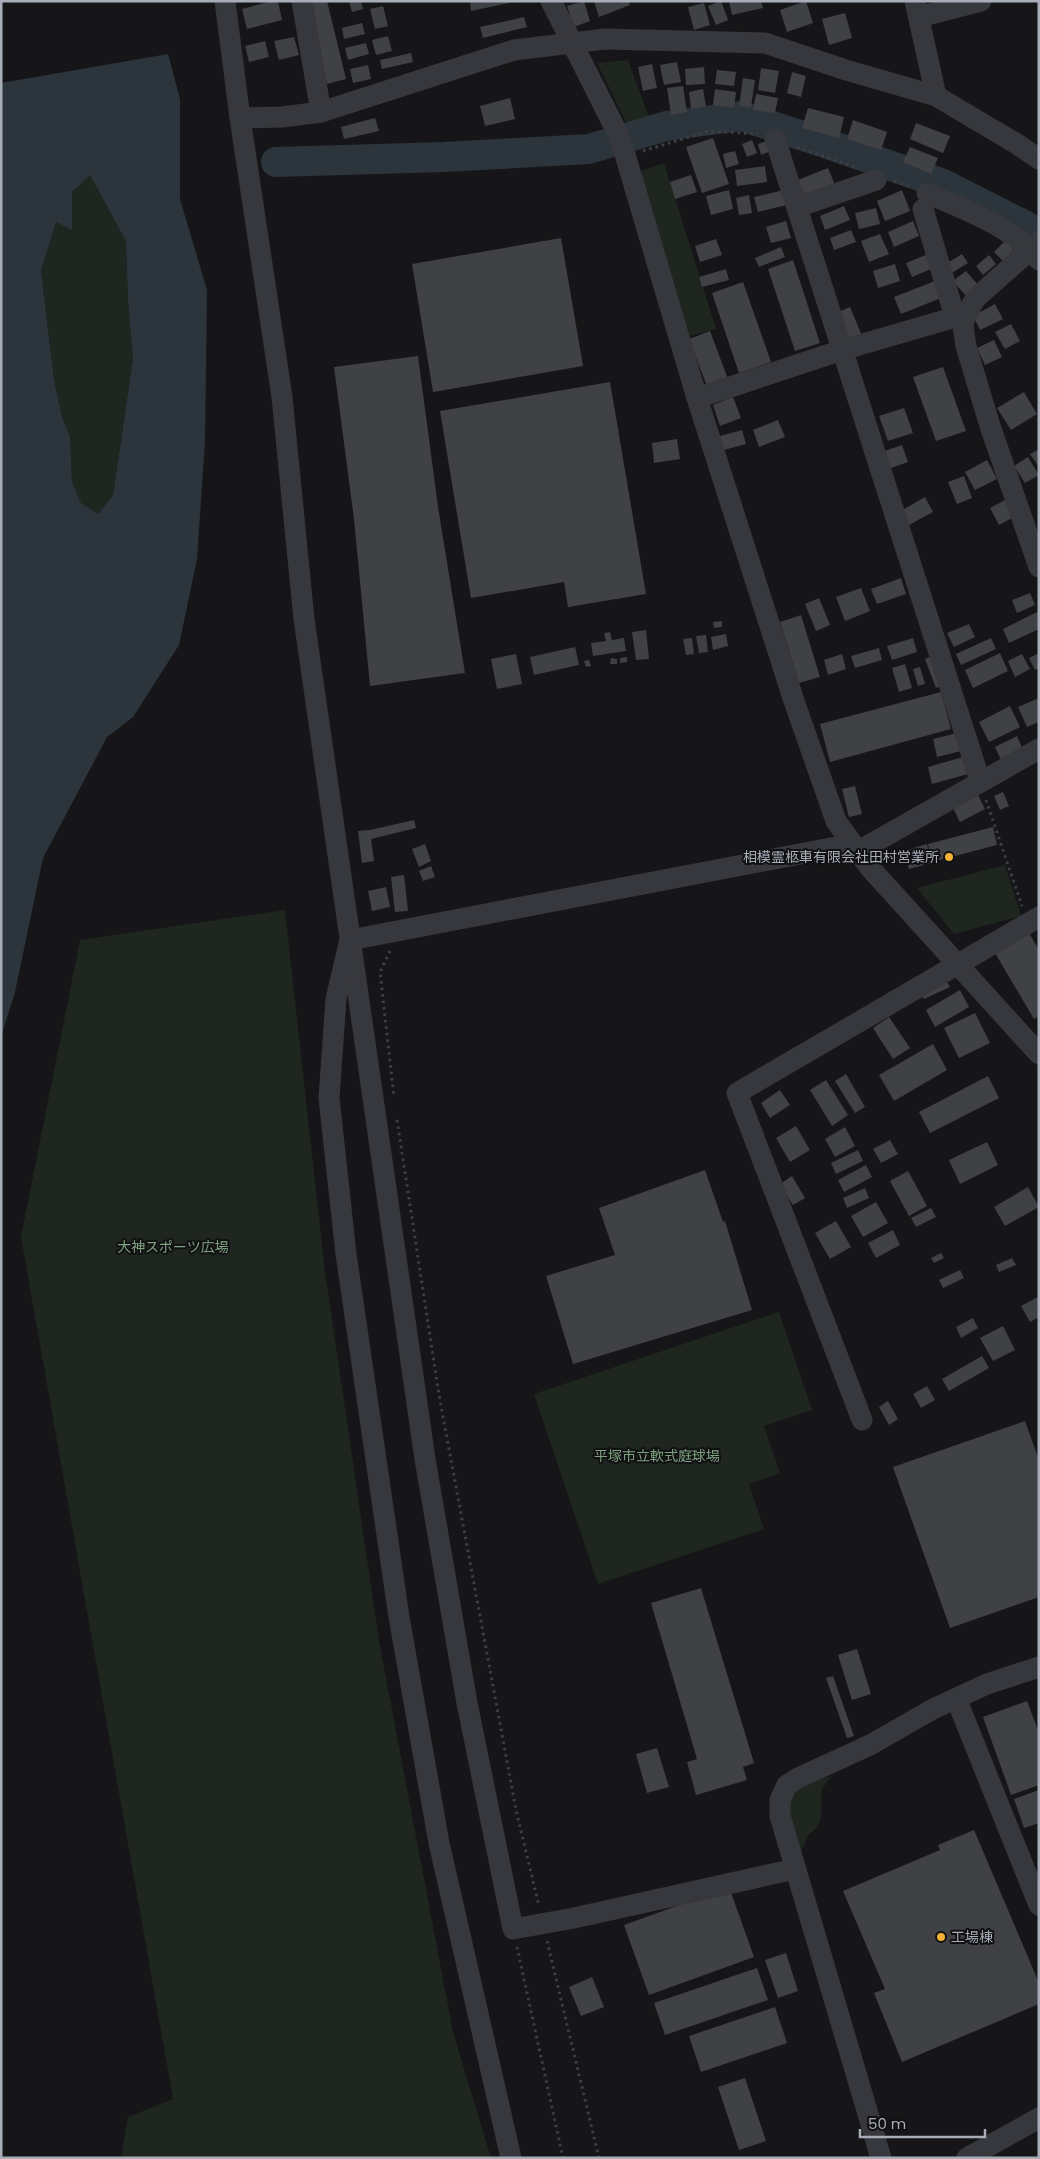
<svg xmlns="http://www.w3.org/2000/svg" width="1040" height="2159" viewBox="0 0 1040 2159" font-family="Poppins,'Noto Sans JP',sans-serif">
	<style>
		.green { fill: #1e261f }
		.water { fill: #2c353c; fill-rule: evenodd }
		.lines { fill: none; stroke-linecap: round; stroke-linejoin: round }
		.river { stroke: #2c353c; stroke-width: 30 }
		.building { fill: #404145 }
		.path { stroke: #3d3f44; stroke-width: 3; stroke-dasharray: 2.5 4; stroke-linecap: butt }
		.minor { stroke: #37383d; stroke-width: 21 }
		.poi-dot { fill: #f2b134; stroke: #111113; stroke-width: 2 }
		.labels { text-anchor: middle; stroke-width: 4; stroke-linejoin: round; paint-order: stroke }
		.poi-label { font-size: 14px; fill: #a8adb8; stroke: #111113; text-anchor: end }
		.park-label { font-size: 14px; fill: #7fa381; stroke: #111113 }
	</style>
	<rect width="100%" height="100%" fill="#161618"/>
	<!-- green -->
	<g class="green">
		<path d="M628,60L650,120L630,130L597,63Z"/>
		<path d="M664,163L716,329L690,336L639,172Z"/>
		<path d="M90,175L126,241L128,301L133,359L113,495L98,514L81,503L72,482L70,436L62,417L54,380L41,271L56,222L72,230V192Z"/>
		<path d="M1005,865L1021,916L954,934L917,888Z"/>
		<path d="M285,910L325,1271L379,1641L453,2032L491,2158H121L128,2117L173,2099L21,1237L80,940Z"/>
		<path d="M779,1312L812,1410L764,1426L780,1473L749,1484L764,1529L598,1584L534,1394Z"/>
		<path d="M832,1776L822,1789L821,1818L818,1826L808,1836L801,1852C796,1838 781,1805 793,1792C802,1782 819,1780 832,1776Z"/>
	</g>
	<!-- water -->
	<path class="water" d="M168,54L180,99V199L207,290L205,441L197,559L179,645L133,717L107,737L43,858L15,992L1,1037V83ZM90,175L126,241L128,301L133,359L113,495L98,514L81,503L72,482L70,436L62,417L54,380L41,271L56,222L72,230V192Z"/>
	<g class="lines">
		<!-- river -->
		<path class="river" d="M276,162L444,157L589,149L666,126L741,116L825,143L943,184L1026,226L1039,241"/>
	</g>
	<!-- building -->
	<g class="building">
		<path d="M272,1H278L282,20L247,29L242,9Z"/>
		<path d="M307,1H327L346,79L327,84Z"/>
		<path d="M349,1H361L363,9L352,12Z"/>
		<path d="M470,1H514V2L471,11Z"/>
		<path d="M584,1L590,21L574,27L567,6Z"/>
		<path d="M594,1H629L630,5L599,17Z"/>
		<path d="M721,1L728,20L716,25L708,6Z"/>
		<path d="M729,1H761L763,8L732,15Z"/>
		<path d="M806,1L813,23L787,32L780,10Z"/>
		<path d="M704,3L710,25L694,30L688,7Z"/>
		<path d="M383,6L388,26L375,29L370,9Z"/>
		<path d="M845,13L852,38L829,45L822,19Z"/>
		<path d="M524,17L527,27L483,38L480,27Z"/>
		<path d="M362,23L365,34L344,39L342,28Z"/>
		<path d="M388,36L392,51L376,55L372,40Z"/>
		<path d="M294,37L299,55L279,60L274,41Z"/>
		<path d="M265,41L269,57L249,62L245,46Z"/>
		<path d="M366,43L369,54L348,60L345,48Z"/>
		<path d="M411,53L413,62L382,69L380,60Z"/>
		<path d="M677,62L681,82L664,85L660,65Z"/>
		<path d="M652,64L657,88L643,91L638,67Z"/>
		<path d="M368,65L371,79L353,83L350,69Z"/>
		<path d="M704,67L705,84L686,85L685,69Z"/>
		<path d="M761,68L779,71L775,93L758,90Z"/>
		<path d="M717,70L736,72L734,86L715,84Z"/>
		<path d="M792,72L806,76L801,97L787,93Z"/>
		<path d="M743,78L755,80L751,107L739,106Z"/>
		<path d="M683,86L687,112L671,115L667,88Z"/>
		<path d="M703,89L706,106L691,109L689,92Z"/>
		<path d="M715,89L736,92L734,108L713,105Z"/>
		<path d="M756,94L778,98L775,113L753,110Z"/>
		<path d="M510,98L515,119L485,126L480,106Z"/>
		<path d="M808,108L844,117L839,138L802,128Z"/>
		<path d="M375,118L379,131L344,139L341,127Z"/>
		<path d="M853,120L887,132L881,150L847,139Z"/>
		<path d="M916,123L950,136L943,153L910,139Z"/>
		<path d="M713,138L729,184L702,193L686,147Z"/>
		<path d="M752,140L757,153L747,157L742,144Z"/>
		<path d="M767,141L771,151L761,155L758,144Z"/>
		<path d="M910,147L938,158L931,174L903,162Z"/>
		<path d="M735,151L739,164L726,168L723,154Z"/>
		<path d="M765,166L767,182L737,186L735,170Z"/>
		<path d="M828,168L835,185L805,197L798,180Z"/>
		<path d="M691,175L697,192L675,199L670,182Z"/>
		<path d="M729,190L733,209L711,215L706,196Z"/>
		<path d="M784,190L787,205L758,212L754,197Z"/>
		<path d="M902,190L910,211L885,221L877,201Z"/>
		<path d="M749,195L752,213L739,215L736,198Z"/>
		<path d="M844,206L850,220L825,230L820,216Z"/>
		<path d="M876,208L880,224L859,229L855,213Z"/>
		<path d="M786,221L791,238L771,243L766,227Z"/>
		<path d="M913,221L919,236L894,247L888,232Z"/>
		<path d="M851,230L856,242L834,250L830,238Z"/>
		<path d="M880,234L889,254L869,262L861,241Z"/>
		<path d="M561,238L583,366L433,392L412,264Z"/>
		<path d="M716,239L722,255L700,262L695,246Z"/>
		<path d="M1005,241L1014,250L1003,261L994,252Z"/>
		<path d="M781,247L785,257L759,267L755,258Z"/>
		<path d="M962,254L968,263L950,274L944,265Z"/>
		<path d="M926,255L931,269L912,277L906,263Z"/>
		<path d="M989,255L996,264L983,275L976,266Z"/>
		<path d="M793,260L820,343L795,351L768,269Z"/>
		<path d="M895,264L900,281L878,288L873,271Z"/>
		<path d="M726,269L729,280L702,287L699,277Z"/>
		<path d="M966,271L978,285L966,296L953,281Z"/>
		<path d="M935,281L941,298L901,314L894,297Z"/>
		<path d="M743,282L771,362L739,373L712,293Z"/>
		<path d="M995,304L1003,319L980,330L973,316Z"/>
		<path d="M850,307L862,336L847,342L836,313Z"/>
		<path d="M1011,324L1020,341L1005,349L995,332Z"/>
		<path d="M710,331L728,379L707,386L689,339Z"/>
		<path d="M994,340L1002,357L985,365L977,348Z"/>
		<path d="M418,356L438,507L465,673L370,686L354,519L334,367Z"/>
		<path d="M943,367L966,431L936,441L913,377Z"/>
		<path d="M610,382L646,594L568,607L564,582L471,598L440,411Z"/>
		<path d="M1024,392L1037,414L1011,430L997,408Z"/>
		<path d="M733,397L741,418L720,426L713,405Z"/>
		<path d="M904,408L913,433L888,441L879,416Z"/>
		<path d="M778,420L785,437L759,447L753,430Z"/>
		<path d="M742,430L746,444L724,450L720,436Z"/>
		<path d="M677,439L680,459L654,463L652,443Z"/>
		<path d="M902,445L908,462L888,469L882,452Z"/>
		<path d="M1039,449V467L1030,454Z"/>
		<path d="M1028,457L1039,475L1025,483L1014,466Z"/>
		<path d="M987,460L997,479L975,490L965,472Z"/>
		<path d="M964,476L972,498L957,504L948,482Z"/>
		<path d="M925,497L933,512L907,526L899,512Z"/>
		<path d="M1005,500L1014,517L999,525L990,508Z"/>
		<path d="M901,578L906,594L877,604L871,589Z"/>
		<path d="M861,588L870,611L845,621L836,597Z"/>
		<path d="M1030,593L1035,605L1017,613L1012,600Z"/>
		<path d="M819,598L830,625L816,631L805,604Z"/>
		<path d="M1039,611V629L1009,643L1003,629Z"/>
		<path d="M801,615L820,677L799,683L780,622Z"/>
		<path d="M722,621V627L714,628L713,622Z"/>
		<path d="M969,624L975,637L954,647L947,633Z"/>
		<path d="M646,630L649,659L636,660L632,632Z"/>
		<path d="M610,632L612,640L624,638L626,651L593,656L591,643L606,641L604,633Z"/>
		<path d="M726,634L728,646L713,650L711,637Z"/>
		<path d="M706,635L708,652L699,653L696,636Z"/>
		<path d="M692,638L694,654L686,655L683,639Z"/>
		<path d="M913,638L917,652L892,660L887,646Z"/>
		<path d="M991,638L996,649L961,665L956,654Z"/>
		<path d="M575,647L579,665L534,675L530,657Z"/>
		<path d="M879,648L882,660L855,668L851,656Z"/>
		<path d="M1000,653L1008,671L973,688L965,670Z"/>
		<path d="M1039,653V668L1035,670L1029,658Z"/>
		<path d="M516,654L522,684L497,689L491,659Z"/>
		<path d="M842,654L846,669L828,675L824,660Z"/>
		<path d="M1022,654L1030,669L1015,677L1008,661Z"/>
		<path d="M932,656L943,684L936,688L925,659Z"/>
		<path d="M627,657V662L620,663V658Z"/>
		<path d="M611,658L617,659V664H610Z"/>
		<path d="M589,660L591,666L586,667L584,661Z"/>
		<path d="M905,664L912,688L899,692L892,668Z"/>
		<path d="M920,667L925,684L918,686L913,669Z"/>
		<path d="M941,692L951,729L830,762L820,724Z"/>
		<path d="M1039,698V722L1027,727L1018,707Z"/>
		<path d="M1010,706L1020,727L989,742L979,722Z"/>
		<path d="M957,733L961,751L937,757L933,739Z"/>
		<path d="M1017,736L1024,752L1002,762L995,747Z"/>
		<path d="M963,757L968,774L932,784L928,767Z"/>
		<path d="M855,786L862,814L849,817L842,789Z"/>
		<path d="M1003,792L1009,806L1000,810L994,796Z"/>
		<path d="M977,793L985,809L960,822L952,806Z"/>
		<path d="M414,820L416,828L371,839L374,861L362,863L358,831L370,830Z"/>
		<path d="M993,827L997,845L932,862L928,844Z"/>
		<path d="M425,844L431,861L419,867L412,849Z"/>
		<path d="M927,844L932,863L909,869L904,851Z"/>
		<path d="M431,866L435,877L423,881L419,871Z"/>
		<path d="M404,875L408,911L395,912L391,877Z"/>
		<path d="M386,887L390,907L372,911L368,891Z"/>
		<path d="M1029,933L1039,950V1016L1034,1019L995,953Z"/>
		<path d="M947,982L950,987L924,999L921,994Z"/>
		<path d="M960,990L969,1007L935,1027L926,1010Z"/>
		<path d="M975,1013L990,1043L959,1058L944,1028Z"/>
		<path d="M889,1017L910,1048L893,1059L873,1028Z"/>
		<path d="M933,1044L947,1070L894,1101L879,1075Z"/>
		<path d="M846,1074L865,1107L855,1113L835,1081Z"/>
		<path d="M988,1076L999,1098L930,1133L919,1112Z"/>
		<path d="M826,1080L848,1115L832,1126L810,1090Z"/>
		<path d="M780,1090L790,1105L770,1118L761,1103Z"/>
		<path d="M796,1126L810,1150L790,1162L776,1138Z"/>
		<path d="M845,1127L855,1146L835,1157L825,1139Z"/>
		<path d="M890,1140L898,1154L881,1163L873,1149Z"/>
		<path d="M987,1142L998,1165L960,1184L949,1160Z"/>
		<path d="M858,1150L863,1161L836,1174L831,1163Z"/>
		<path d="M866,1165L872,1177L844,1192L838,1180Z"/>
		<path d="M705,1170L723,1222L725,1221L752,1310L573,1364L546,1276L615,1255L599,1208Z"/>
		<path d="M908,1171L927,1206L909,1216L890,1181Z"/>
		<path d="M792,1176L805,1198L793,1205L780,1184Z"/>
		<path d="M1028,1187L1039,1207L1005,1226L994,1207Z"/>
		<path d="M865,1188L869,1198L847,1208L843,1198Z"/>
		<path d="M876,1202L888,1223L863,1237L851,1216Z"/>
		<path d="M931,1208L936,1217L916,1227L911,1218Z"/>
		<path d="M836,1221L851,1247L830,1259L815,1233Z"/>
		<path d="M893,1230L900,1245L876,1258L868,1243Z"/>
		<path d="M941,1253L944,1258L934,1263L931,1258Z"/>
		<path d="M1012,1258L1016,1265L999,1272L996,1265Z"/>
		<path d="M960,1270L964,1278L943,1288L939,1280Z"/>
		<path d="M1038,1297L1039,1317L1030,1322L1021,1306Z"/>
		<path d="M973,1318L978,1328L961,1338L956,1327Z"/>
		<path d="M1003,1326L1015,1350L993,1361L980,1338Z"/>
		<path d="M982,1356L989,1368L949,1391L942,1379Z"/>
		<path d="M927,1386L935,1400L921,1408L913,1394Z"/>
		<path d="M888,1401L898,1419L889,1425L879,1407Z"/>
		<path d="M1025,1421L1039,1460V1597L950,1628L893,1467Z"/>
		<path d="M701,1588L754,1763L743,1767L747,1780L696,1795L687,1762L697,1759L651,1603Z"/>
		<path d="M857,1649L871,1694L852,1700L838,1655Z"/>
		<path d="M833,1676L854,1736L847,1738L826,1678Z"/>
		<path d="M1027,1701L1039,1733V1785L1011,1795L983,1717Z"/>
		<path d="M657,1748L669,1787L647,1793L636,1754Z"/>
		<path d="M1039,1790V1823L1024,1828L1014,1799Z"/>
		<path d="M974,1830L1039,1983V2004L902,2062L874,1993L885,1989L843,1891L940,1850L938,1845Z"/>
		<path d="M729,1887L754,1957L649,1995L624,1925Z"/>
		<path d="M786,1953L798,1991L778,1998L765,1960Z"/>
		<path d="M757,1968L768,2000L665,2035L654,2003Z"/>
		<path d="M592,1977L604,2007L581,2016L569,1987Z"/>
		<path d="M775,2007L787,2043L701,2072L689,2036Z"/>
		<path d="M745,2078L766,2141L739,2150L718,2087Z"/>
	</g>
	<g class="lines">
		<!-- path -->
		<g class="path">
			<path d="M797,147L855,167"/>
			<path d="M643,151L709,131L758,134"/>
			<path d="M894,181L912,187"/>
			<path d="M986,800L1022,906"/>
			<path d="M390,951L380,972L394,1097"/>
			<path d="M397,1120L439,1395L516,1810L539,1906"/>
			<path d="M547,1941L599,2158"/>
			<path d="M517,1947L563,2158"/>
		</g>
		<!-- minor -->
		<g class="minor">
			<path d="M225,1L240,118L282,397L304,619L425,1459L467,1703L513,1929L574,1918L795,1869"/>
			<path d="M302,1L321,112"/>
			<path d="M551,1L617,132L624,151L697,398L793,698L836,821L871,869L1039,1054"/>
			<path d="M915,1L936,96"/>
			<path d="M919,17L981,1"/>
			<path d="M240,118L282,117L321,112L514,50L605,39L765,43L846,70L936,96L1017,144L1039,159"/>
			<path d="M775,139L980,781"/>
			<path d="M927,193C966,211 1011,225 1039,260"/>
			<path d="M797,207L876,180"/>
			<path d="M923,209L955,317"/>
			<path d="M1039,242L976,298L966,314L963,326L966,346L990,426L1039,567"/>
			<path d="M697,398L842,350L966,314"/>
			<path d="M857,852L1039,749"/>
			<path d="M862,1420L737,1093L1039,917"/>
			<path d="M960,1708L1039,1905"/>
			<path d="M511,2158L439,1843L399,1617L346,1254L329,1098L336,999L350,940L852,844"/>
			<path d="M881,2158L780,1816V1800L787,1785L798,1778L870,1745L933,1709L987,1684L1039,1667"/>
			<path d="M967,2158L1039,2118"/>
		</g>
	</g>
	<!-- markers -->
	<g class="poi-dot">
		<circle cx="949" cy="857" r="5"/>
		<circle cx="941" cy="1937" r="5"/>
	</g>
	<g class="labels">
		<!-- poi labels -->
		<g class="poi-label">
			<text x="939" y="862">相模霊柩車有限会社田村営業所</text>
			<text x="951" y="1942" text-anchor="start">工場棟</text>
		</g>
		<!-- park labels -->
		<g class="park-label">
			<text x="173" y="1252">大神スポーツ広場</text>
			<text x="657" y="1461">平塚市立軟式庭球場</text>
		</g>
	</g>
	<!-- border -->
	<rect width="1040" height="2159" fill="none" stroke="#a8adb8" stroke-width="5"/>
	<!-- scale -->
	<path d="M860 2129v8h125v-8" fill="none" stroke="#a8adb8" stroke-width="2.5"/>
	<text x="868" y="2129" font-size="15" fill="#a8adb8" stroke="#111113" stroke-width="4" paint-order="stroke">50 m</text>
</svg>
